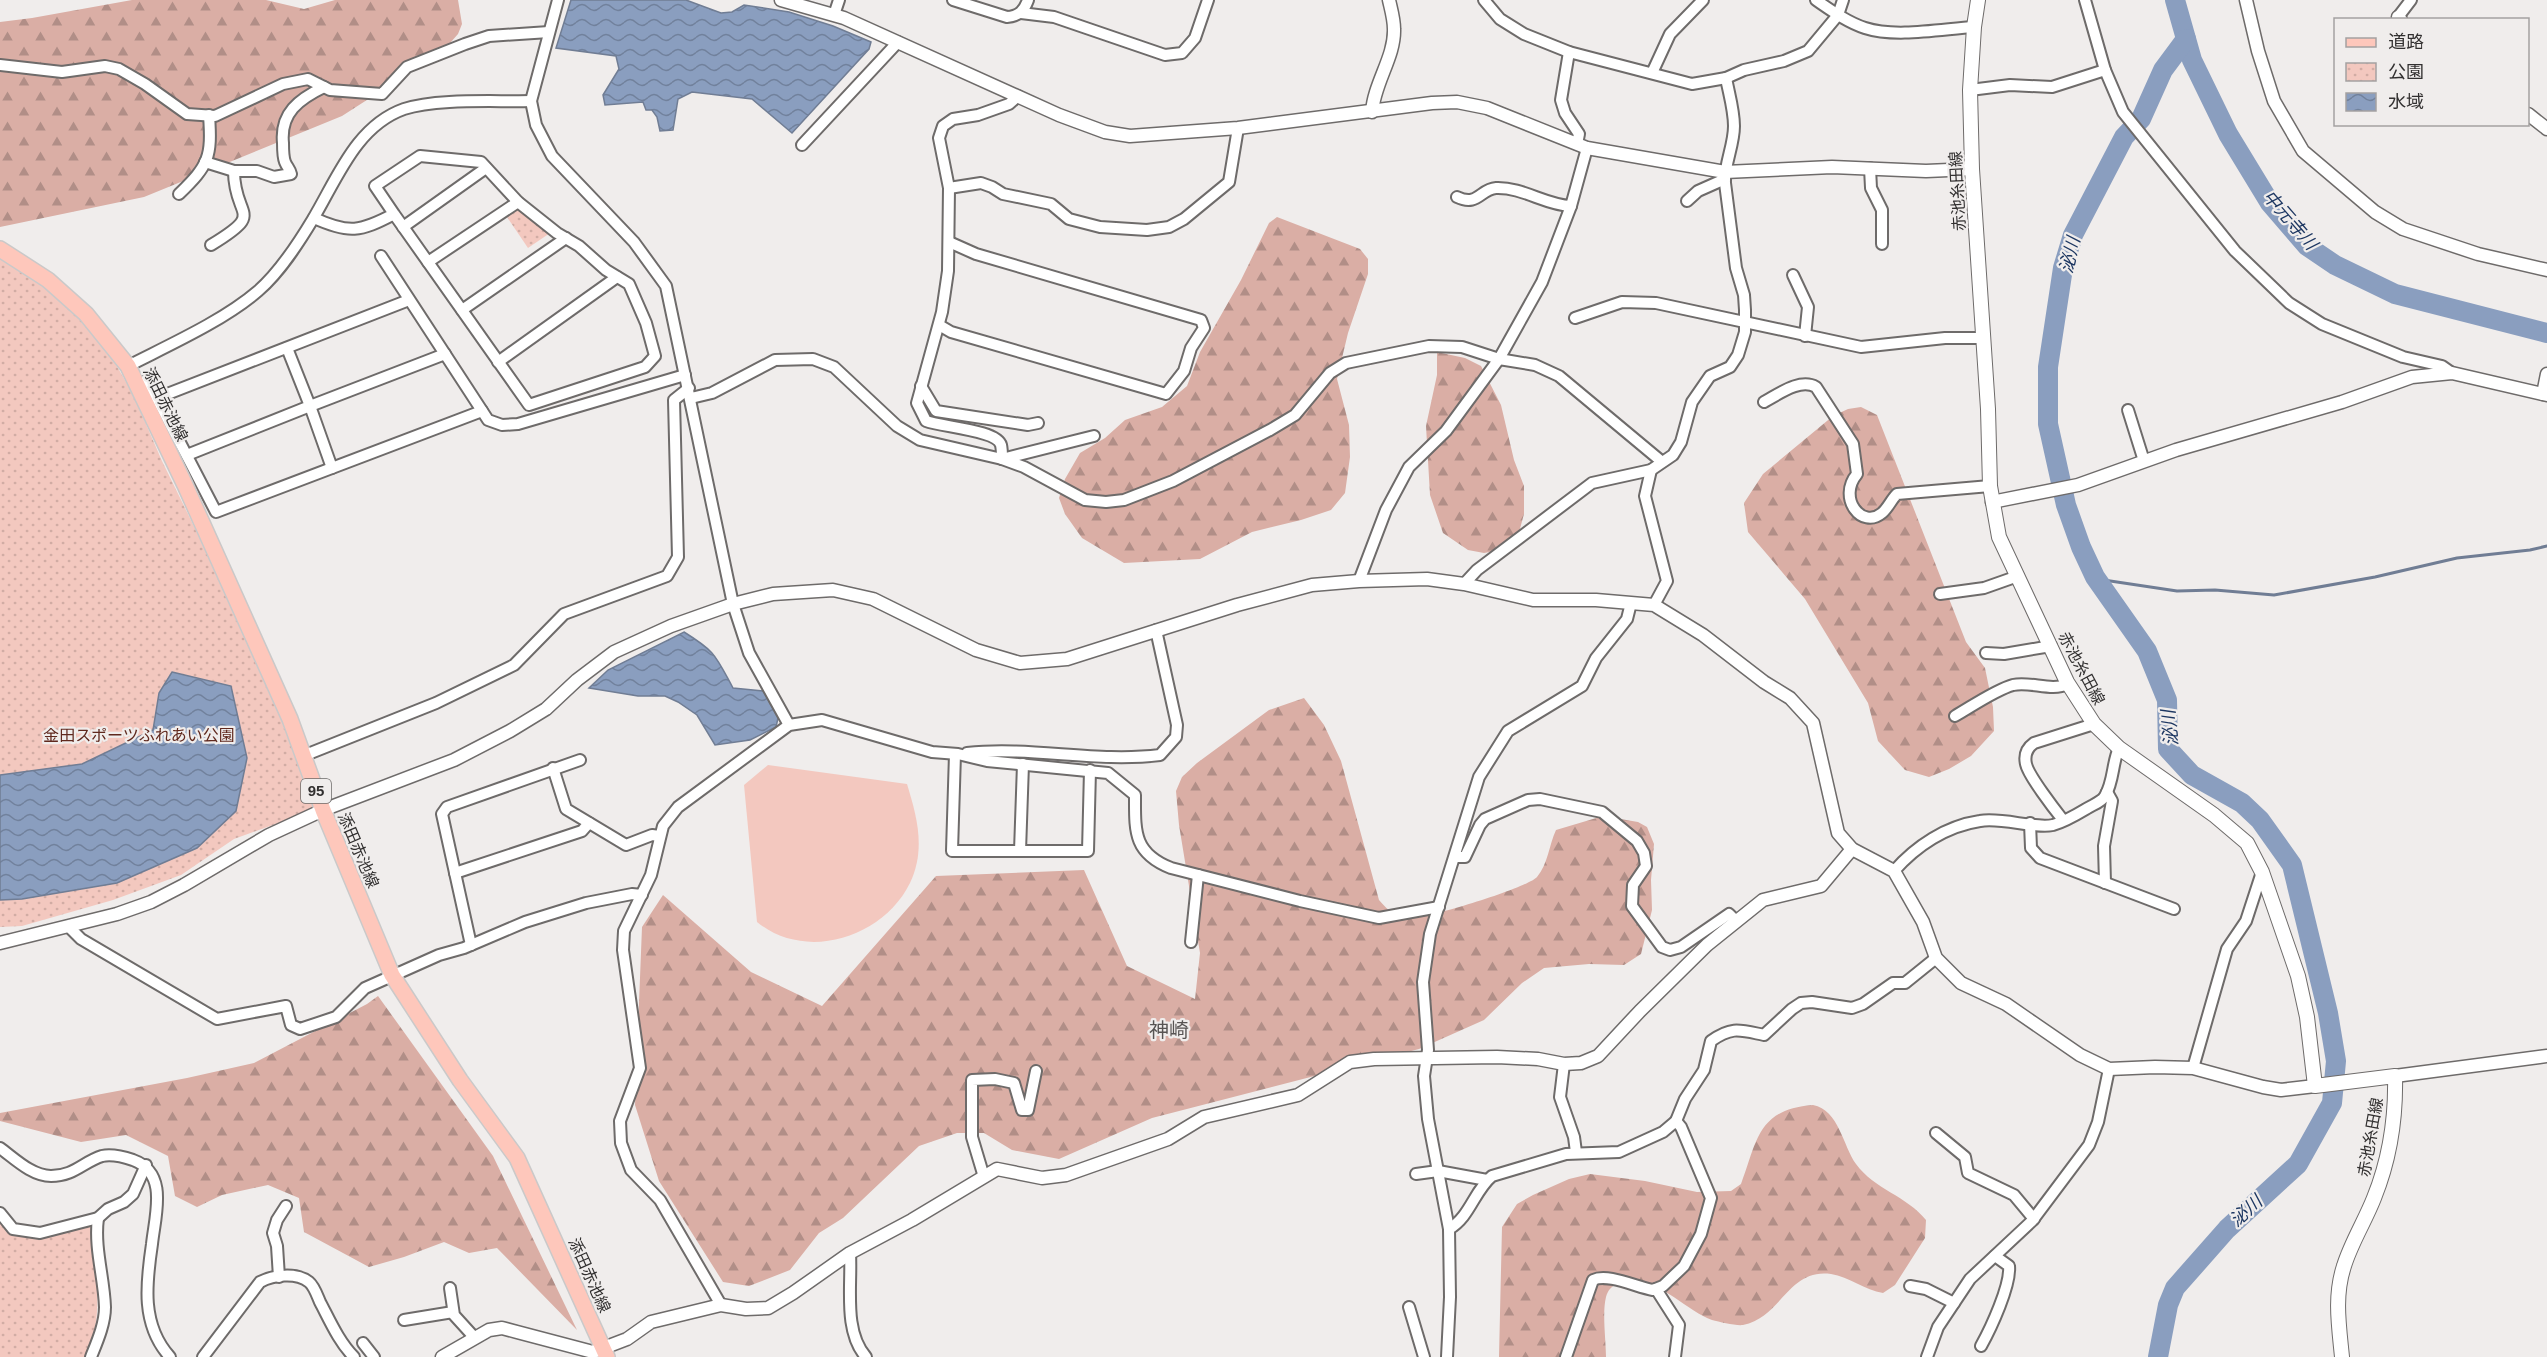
<svg xmlns="http://www.w3.org/2000/svg" width="2547" height="1357" viewBox="0 0 2547 1357" font-family="Arial,'Noto Sans JP',sans-serif">
	<style>
		.green { fill: #f3c8bf }
		.forest { fill: url(#forest-firs) }
		.park { fill: url(#park-dots) }
		.water { fill: url(#water-waves); stroke: #707d94; stroke-width: 1.5 }
		.lines { fill: none; stroke-linecap: round; stroke-linejoin: round }
		.stream { stroke: #707d94; stroke-width: 3 }
		.river { stroke: #8a9ebf; stroke-width: 20 }
		.minor-casing { stroke: #6e6b6a; stroke-width: 14 }
		.tertiary-casing { stroke: #6e6b6a; stroke-width: 15 }
		.secondary-casing { stroke: #6e6b6a; stroke-width: 16 }
		.primary-casing { stroke: #cac9c9; stroke-width: 18 }
		.minor { stroke: #fff; stroke-width: 10 }
		.tertiary { stroke: #fff; stroke-width: 12 }
		.secondary { stroke: #fff; stroke-width: 14 }
		.primary { stroke: #fec7bb; stroke-width: 15 }
		.labels { text-anchor: middle; stroke-width: 4.5; stroke-linejoin: round; paint-order: stroke }
		.shield { fill: #f0edec; stroke: #6b6968; stroke-width: 1.5 }
		.shield-label { font-size: 15px; font-weight: bold; fill: #323030 }
		.street-label { font-size: 16px; fill: #323030; stroke: #f0edec }
		.park-label { font-size: 16px; fill: #60291e; stroke: #f0edec }
		.water-label { font-size: 18px; font-style: italic; fill: #1d3762; stroke: #f0edec }
		.quarter-label { font-size: 20px; fill: #575453; stroke: #f0edec }
	</style>
	<defs>
		<pattern id="forest-firs" width="22" height="20" patternUnits="userSpaceOnUse" patternTransform="scale(1.5)"><rect width="22" height="20" fill="#daaea5"/><path d="M5 1l3.5 6h-7zM16 11l3.5 6h-7z" fill="#b18e87"/></pattern>
		<pattern id="park-dots" width="8" height="8" patternUnits="userSpaceOnUse" patternTransform="scale(1.5)"><rect width="8" height="8" fill="#f3c8bf"/><path d="M2 2h.1M6 6h.1" fill="none" stroke="#d1aca4" stroke-width="1.8" stroke-linecap="round"/></pattern>
		<pattern id="water-waves" width="16" height="10" patternUnits="userSpaceOnUse" patternTransform="scale(1.5)"><rect width="16" height="10" fill="#8a9ebf"/><path d="M0 5q4-4 8 0t8 0" fill="none" stroke="#71819c"/></pattern>
	</defs>
	<rect width="100%" height="100%" fill="#f0edec"/>
	<!-- green -->
	<path class="green" d="M768,765L907,784C917,817 926,849 910,883C883,938 805,962 757,922L744,785Z"/>
	<!-- forest -->
	<g class="forest">
		<path d="M132,0H266L304,9L335,0H458L462,24L458,34L443,51L342,116L144,197L0,227V22L32,18Z"/>
		<path d="M1277,217L1360,249L1368,259V274L1348,333L1337,379L1349,425L1350,457L1345,493L1331,510L1301,520L1252,532L1200,559L1124,563L1082,538L1065,514L1059,498L1065,479L1080,453L1105,438L1125,420L1162,407L1187,386L1200,352L1241,280L1269,223Z"/>
		<path d="M1437,352L1465,358L1481,366L1501,405L1514,460L1524,486V514L1518,536L1501,550L1484,553L1468,550L1443,533L1430,495L1426,426L1437,375Z"/>
		<path d="M1861,407L1877,415L1966,642L1985,668L1993,707L1994,731L1971,756L1949,769L1929,777L1905,770L1878,741L1868,703L1805,599L1748,532L1744,503L1763,474L1833,416L1848,409Z"/>
		<path d="M1304,698L1324,725L1341,761L1379,900C1389,911 1395,918 1409,918C1427,919 1527,888 1537,877C1548,864 1549,845 1556,830L1603,816L1638,822L1647,827L1654,844L1651,880L1652,910L1641,954L1624,965L1589,964L1544,968L1522,983L1484,1020L1419,1049L1152,1118L1059,1159L1012,1150L984,1133H957L919,1146L843,1218L819,1233L790,1270L749,1286L723,1282L659,1181L635,1105L642,927L663,895L751,972L822,1006L936,876L1084,870L1127,966L1195,999L1200,953L1179,825L1176,791L1182,777L1197,763L1269,710Z"/>
		<path d="M378,996L493,1156L577,1330L497,1248L469,1253L444,1242L404,1257L369,1267L304,1232L299,1198L268,1185L222,1195L197,1207L175,1196L168,1156L126,1135L81,1142L0,1121V1113L187,1078L254,1063L367,1004Z"/>
		<path d="M1813,1105C1839,1110 1843,1146 1856,1164C1874,1189 1907,1196 1926,1220L1925,1238L1895,1285L1883,1293C1865,1290 1849,1277 1831,1274C1788,1268 1782,1317 1743,1325C1736,1326 1720,1322 1712,1320C1685,1311 1647,1266 1617,1284C1611,1287 1608,1290 1606,1297C1602,1313 1606,1340 1606,1357H1499L1502,1227L1517,1204L1533,1195L1569,1179L1590,1174L1645,1181L1697,1192L1731,1191L1741,1184C1757,1142 1757,1109 1813,1105Z"/>
	</g>
	<!-- park -->
	<g class="park">
		<path d="M515,211H520L550,233L528,248L507,217Z"/>
		<path d="M0,255L48,287L65,303L111,356L133,394L162,461L260,661L315,800V810L234,839L181,875L113,900L22,926L0,927Z"/>
		<path d="M0,1213L13,1229L40,1233L91,1225C95,1274 105,1310 87,1357H0Z"/>
	</g>
	<!-- water -->
	<g class="water">
		<path d="M571,0H686L721,13L732,12L744,5L789,12L833,26L871,42L869,49L792,133L752,99L692,92L678,99L673,130L660,131L657,117L652,110H646L643,102L605,105L603,95L619,69L616,56L556,48Z"/>
		<path d="M684,632C716,652 715,655 733,688L763,691L778,718L776,727L750,740L715,745L697,715L678,702L665,696H638L589,688L608,670Z"/>
		<path d="M172,672L231,686L247,758L236,811L197,848L117,883L22,899L0,900V775L82,764L153,730L159,693Z"/>
	</g>
	<g class="lines">
		<!-- stream -->
		<path class="stream" d="M2097,579L2177,591L2215,590L2274,595L2375,577L2457,558L2530,550L2547,546"/>
		<!-- river -->
		<g class="river">
			<path d="M2175,0L2192,60L2228,134L2270,203L2307,246L2335,265L2395,294L2547,333"/>
			<path d="M2158,1357L2168,1305L2175,1288L2227,1229L2298,1164L2332,1103L2336,1061L2328,1013L2292,865L2260,820L2242,803L2192,775L2168,749L2167,700L2147,651L2095,577L2081,547L2066,505L2048,424V367L2063,268L2073,235L2124,137L2141,119L2163,70L2186,39"/>
		</g>
		<defs>
			<g id="minor">
				<path d="M558,0L531,101L536,125L552,156L634,242L666,286L733,604L749,653L789,725"/>
				<path d="M953,0L1007,17C1019,16 1024,11 1028,0"/>
				<path d="M1484,0L1500,19L1524,34L1569,52L1692,84L1726,78L1744,70L1784,61L1808,51L1838,15L1843,0"/>
				<path d="M1816,0C1832,11 1847,22 1865,28C1895,38 1942,29 1974,27"/>
				<path d="M2085,0L2105,70L2123,112L2235,251L2289,303L2322,324L2403,357L2442,366L2452,373"/>
				<path d="M1021,13L1054,17L1165,55L1182,53L1195,38L1208,0"/>
				<path d="M834,15L839,0"/>
				<path d="M2398,17L2411,0"/>
				<path d="M1569,52L1561,100L1565,113L1579,134L1577,144"/>
				<path d="M0,65L62,72L105,66L119,69L145,84L187,114L215,116L283,84L308,79L330,90L382,94L407,67L465,44L489,36L549,32"/>
				<path d="M1652,73L1670,34L1703,0"/>
				<path d="M1970,90L2010,85L2052,87L2105,70"/>
				<path d="M802,145L898,42"/>
				<path d="M205,162L234,171H257L274,177L291,174C290,169 287,167 285,162C283,157 283,149 283,143C280,113 299,99 324,87"/>
				<path d="M1870,168L1871,188L1882,210V244"/>
				<path d="M949,188L981,183L992,187L1003,194L1051,204L1069,219L1100,227L1147,230L1169,227L1184,219L1229,182L1238,128"/>
				<path d="M179,194C209,165 212,157 209,115"/>
				<path d="M1457,197C1478,207 1480,189 1496,188C1523,187 1545,205 1571,206"/>
				<path d="M1687,201L1698,191L1725,179"/>
				<path d="M314,218C349,234 360,232 394,214L375,186L420,156L481,162L518,202L557,233L579,246L606,270L629,284L646,323L655,356L645,367L529,405L394,214"/>
				<path d="M403,227L486,168"/>
				<path d="M211,245C267,211 234,219 234,171"/>
				<path d="M381,256L488,420L502,425L518,424L685,375"/>
				<path d="M428,262L518,202"/>
				<path d="M1793,275L1808,307L1805,336"/>
				<path d="M462,310L566,238"/>
				<path d="M1575,318L1622,302L1656,303L1861,347L1945,338H1982"/>
				<path d="M939,325L951,332L1166,394L1184,371L1191,348L1204,328L1201,320L976,254L949,242"/>
				<path d="M498,362L617,277"/>
				<path d="M128,366C169,345 223,321 258,291C280,272 298,244 313,219C337,179 356,126 404,109C437,98 495,102 531,101"/>
				<path d="M147,379L216,512L482,411"/>
				<path d="M921,386L936,411L1028,425L1038,423"/>
				<path d="M157,398L409,300"/>
				<path d="M691,398L712,393L775,360L813,359L834,367L897,426L920,440L1002,459L1024,467L1085,500L1106,502L1124,500L1173,481L1270,430L1295,415L1330,373L1346,363L1429,346L1462,347L1499,359L1535,365L1559,376L1661,461"/>
				<path d="M1764,402C1779,394 1800,378 1816,387L1853,444L1857,474C1837,498 1862,530 1882,513C1888,508 1891,500 1897,494L1990,486"/>
				<path d="M2128,410L2144,461"/>
				<path d="M187,455L310,406L287,348"/>
				<path d="M1002,459C1002,455 1002,449 1001,445C997,430 942,427 926,421L917,403L942,312L948,271L949,188L939,138L943,126L953,119L978,115L1009,104L1018,96"/>
				<path d="M1002,459L1094,436"/>
				<path d="M332,468L310,406L445,354"/>
				<path d="M1651,470L1645,496L1667,581L1654,605"/>
				<path d="M1359,581L1386,510L1409,467L1446,431L1499,359L1542,282L1571,206L1587,148"/>
				<path d="M1464,584L1477,570L1592,483L1651,470L1673,455L1681,442L1692,402L1710,376L1730,367L1738,355L1745,332V310L1744,295L1736,268L1725,183C1724,164 1734,146 1734,126C1734,110 1729,94 1726,78"/>
				<path d="M1940,594L1984,588L2018,576"/>
				<path d="M1986,653L2004,654L2051,646"/>
				<path d="M1955,716C1971,707 1995,690 2013,685C2031,681 2051,692 2068,684"/>
				<path d="M967,753C1031,746 1096,763 1160,755L1176,737L1177,725L1156,630"/>
				<path d="M955,754L952,851H1088L1090,770"/>
				<path d="M303,756L436,703L514,665L564,614L667,576L678,557L674,400L689,388"/>
				<path d="M553,768L566,809L626,845L652,835L659,836"/>
				<path d="M2063,820C2055,810 2028,775 2026,764C2024,755 2027,748 2034,743L2094,724"/>
				<path d="M2030,823L2031,848L2040,858L2174,909"/>
				<path d="M1020,851L1023,764"/>
				<path d="M1456,857H1465L1480,825L1485,819L1528,800L1540,799L1602,812L1637,841L1644,853L1646,866L1633,885L1632,906L1662,947L1670,950L1681,947L1729,914L1736,921"/>
				<path d="M1894,871C1916,846 1946,826 1980,821C2002,817 2034,829 2053,825C2064,822 2076,815 2086,809C2092,805 2102,802 2105,796C2114,781 2112,763 2119,748"/>
				<path d="M455,873L582,831L589,823"/>
				<path d="M2105,883L2104,846L2112,801L2107,792"/>
				<path d="M68,926L81,939L217,1019L286,1006L291,1025L300,1029L336,1017L365,988L439,955L464,948L525,922L586,903L632,894L642,895"/>
				<path d="M1191,942L1198,875"/>
				<path d="M471,945L442,814L447,807L580,760"/>
				<path d="M1564,1064L1560,1097L1574,1137L1576,1152"/>
				<path d="M2193,1068L2227,949L2246,921L2262,872"/>
				<path d="M1936,1133L1965,1157L1968,1173L2014,1195L2034,1219"/>
				<path d="M0,1148C15,1159 32,1176 51,1176C74,1176 83,1162 102,1156C111,1154 124,1157 133,1160C169,1173 155,1215 152,1244C146,1284 141,1325 170,1357"/>
				<path d="M1416,1174L1438,1171L1487,1180"/>
				<path d="M984,1177L972,1137V1080L995,1079L1014,1083L1022,1110H1028L1036,1071"/>
				<path d="M0,1213L13,1229L40,1233L98,1218L108,1209L124,1202L133,1194L146,1165"/>
				<path d="M1449,1229C1470,1217 1474,1191 1492,1176L1566,1154L1619,1152L1663,1132L1676,1121L1685,1099L1704,1070L1711,1041C1732,1026 1740,1030 1764,1035L1792,1009L1801,1003L1812,1002L1852,1008L1863,1004L1893,983H1905L1936,958"/>
				<path d="M850,1253C852,1286 843,1331 866,1357"/>
				<path d="M279,1277L277,1246L273,1233L277,1220L286,1206"/>
				<path d="M1910,1286L1926,1289L1954,1303"/>
				<path d="M450,1288L454,1315L474,1337"/>
				<path d="M1656,1289L1679,1325L1675,1357"/>
				<path d="M721,1305L660,1200L631,1170L621,1143L620,1121L640,1068L623,950L624,931L651,875L663,826L678,807L789,725L822,720L932,752L958,754L987,761L1108,773L1135,795C1135,831 1133,853 1171,868L1300,901L1379,918L1439,907"/>
				<path d="M1409,1307L1424,1357"/>
				<path d="M404,1320L453,1312"/>
				<path d="M363,1343L374,1357"/>
				<path d="M1981,1346C1991,1328 2011,1285 2009,1266L1995,1256"/>
				<path d="M91,1357C97,1342 105,1324 105,1307C104,1277 94,1248 98,1218"/>
				<path d="M203,1357L260,1282C273,1275 296,1272 309,1282C314,1286 317,1295 320,1302C330,1321 339,1342 354,1357"/>
				<path d="M1447,1357L1450,1297L1449,1229L1428,1119L1424,1076L1428,1050L1423,982L1430,934L1479,777L1508,731L1582,686L1596,658L1627,619L1631,603"/>
				<path d="M1566,1357L1593,1280C1608,1273 1636,1287 1653,1290L1663,1286L1684,1266L1701,1234L1711,1198L1681,1127L1676,1121"/>
				<path d="M1927,1357L1938,1327L1970,1279L2032,1221L2089,1145L2098,1122L2109,1069"/>
			</g>
			<g id="tertiary">
				<path d="M781,0L844,18L1059,115L1105,132L1130,136L1238,128L1432,103L1457,102L1487,108L1587,148L1725,172L1832,167L1926,171L1972,169"/>
				<path d="M2246,0L2258,51L2274,101L2303,151L2375,212L2403,229L2478,254L2547,270"/>
				<path d="M2398,17L2401,20"/>
				<path d="M1372,112C1374,83 1395,57 1394,29C1394,19 1391,9 1389,0"/>
				<path d="M2528,114L2547,129"/>
				<path d="M2543,394L2547,374"/>
				<path d="M1992,502L2078,485L2176,450L2342,402L2412,377L2452,373L2547,395"/>
				<path d="M0,943L117,914L151,902L184,885L269,835L323,810L454,760L510,731L546,709L577,680L614,652L671,626L733,604L773,594L833,590L873,599L976,650L1020,663L1067,659L1237,605L1312,585L1359,581L1427,579L1464,584L1533,600H1596L1654,605L1703,635L1764,682L1790,698L1813,723L1838,833L1852,849L1894,871L1923,922L1936,958L1961,983L2006,1004L2080,1055L2109,1069L2155,1067L2193,1068L2263,1087L2281,1090L2315,1086"/>
				<path d="M2395,1076L2547,1056"/>
				<path d="M442,1357L489,1330L502,1328L517,1332L593,1352L627,1339L651,1322L721,1305L746,1309L768,1308L793,1293L850,1253L912,1220L997,1169L1042,1178L1066,1175L1168,1139L1204,1117L1298,1095L1350,1062L1374,1059L1497,1057L1538,1059L1564,1064L1581,1063L1598,1056L1640,1011L1707,945L1763,900L1821,886L1852,849"/>
			</g>
			<path id="secondary" d="M1978,0L1974,27L1970,90L1972,169L1988,409L1990,486L1999,537L2067,682L2094,724L2119,748L2214,815L2247,843L2262,872L2298,976L2307,1017L2315,1086L2395,1076C2396,1117 2389,1161 2374,1198C2365,1221 2351,1243 2344,1266C2334,1296 2339,1326 2342,1357"/>
			<path id="primary" d="M0,249L48,280L86,314L128,366L185,485L290,719L323,810L392,975L460,1080L517,1158L607,1357"/>
		</defs>
		<!-- minor casing -->
		<use href="#minor" class="minor-casing"/>
		<!-- tertiary casing -->
		<use href="#tertiary" class="tertiary-casing"/>
		<!-- secondary casing -->
		<use href="#secondary" class="secondary-casing"/>
		<!-- primary casing -->
		<use href="#primary" class="primary-casing"/>
		<!-- minor -->
		<use href="#minor" class="minor"/>
		<!-- tertiary -->
		<use href="#tertiary" class="tertiary"/>
		<!-- secondary -->
		<use href="#secondary" class="secondary"/>
		<!-- primary -->
		<use href="#primary" class="primary"/>
	</g>
	<g class="labels">
		<!-- shield labels -->
		<rect class="shield" x="301" y="779" width="30" height="24" rx="4.5"/>
		<g class="shield-label">
			<text x="316" y="796">95</text>
		</g>
		<!-- street labels -->
		<g class="street-label">
			<text transform="translate(1957 191) rotate(-93)" y="6">赤池糸田線</text>
			<text transform="translate(166 404) rotate(64)" y="6">添田赤池線</text>
			<text transform="translate(2082 668) rotate(62)" y="6">赤池糸田線</text>
			<text transform="translate(359 850) rotate(67)" y="6">添田赤池線</text>
			<text transform="translate(2370 1137) rotate(-80)" y="6">赤池糸田線</text>
			<text transform="translate(590 1275) rotate(66)" y="6">添田赤池線</text>
		</g>
		<!-- park labels -->
		<g class="park-label">
			<text x="139" y="741">金田スポーツふれあい公園</text>
		</g>
		<!-- water labels -->
		<g class="water-label">
			<text transform="translate(2290 220) rotate(49)" y="6">中元寺川</text>
			<text transform="translate(2070 255) rotate(-77)" y="6">泌川</text>
			<text transform="translate(2170 728) rotate(-96)" y="6">泌川</text>
			<text transform="translate(2246 1211) rotate(-42)" y="6">泌川</text>
		</g>
		<!-- quarter labels -->
		<g class="quarter-label">
			<text x="1169" y="1037">神崎</text>
		</g>
	</g>
	<!-- legend -->
	<rect x="2334" y="18" width="195" height="108" fill="#f0edec" stroke="#a4a1a1" stroke-width="1.5"/>
	<rect x="2346" y="38" width="30" height="9" fill="#fec7bb" stroke="#a4a1a1" stroke-width="1.5"/>
	<text x="2388" y="48" font-size="18" fill="#323030">道路</text>
	<rect x="2346" y="63" width="30" height="18" fill="url(#park-dots)" stroke="#a4a1a1" stroke-width="1.5"/>
	<text x="2388" y="78" font-size="18" fill="#323030">公園</text>
	<rect x="2346" y="93" width="30" height="18" fill="url(#water-waves)" stroke="#a4a1a1" stroke-width="1.5"/>
	<text x="2388" y="108" font-size="18" fill="#323030">水域</text>
</svg>
